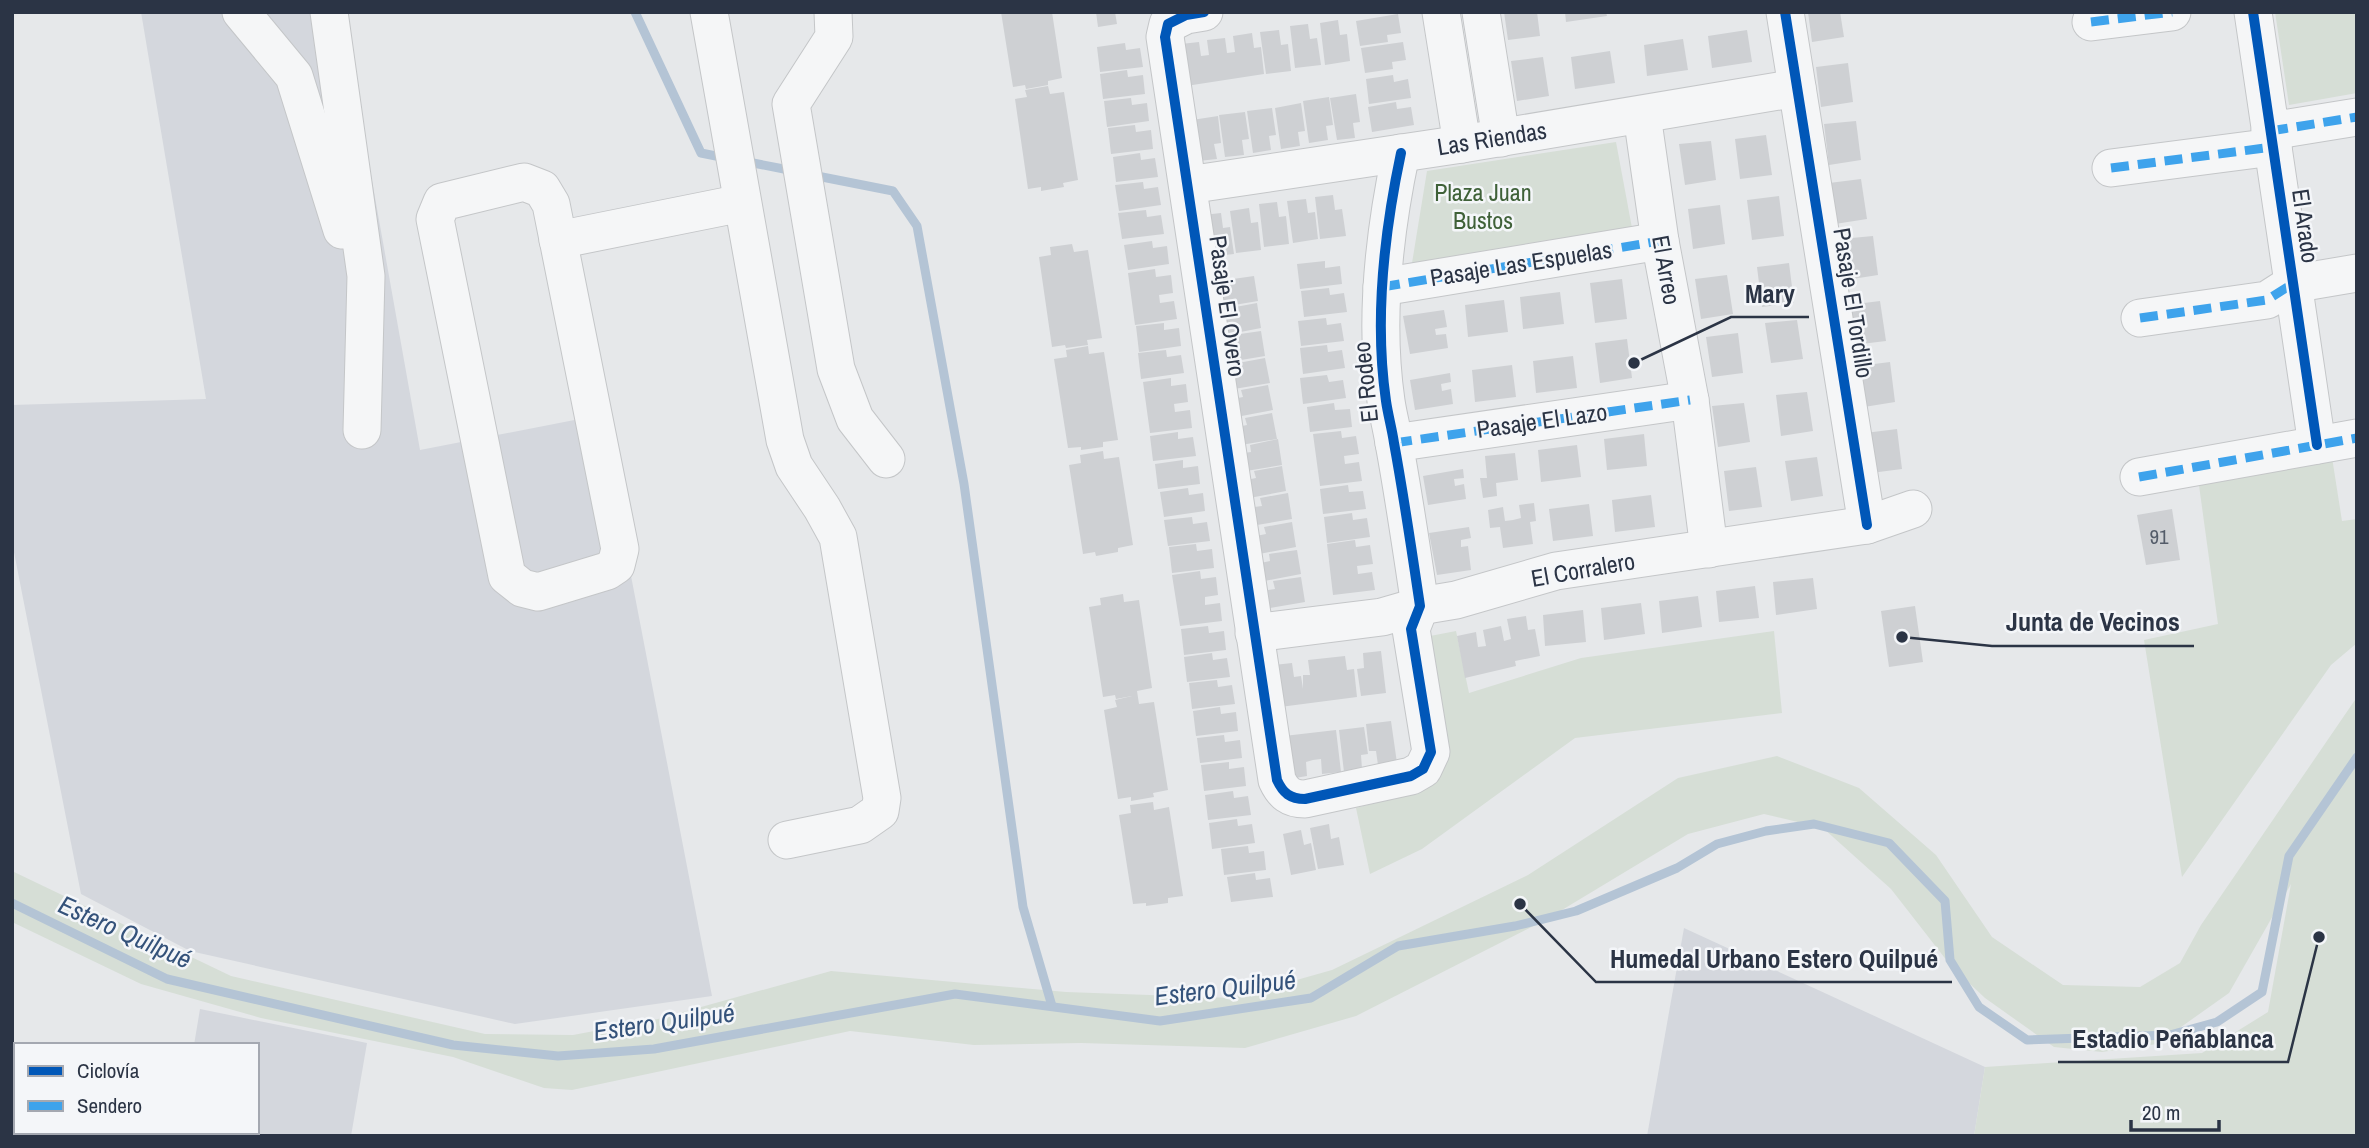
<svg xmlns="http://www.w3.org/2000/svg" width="2369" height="1148" viewBox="0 0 2369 1148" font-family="'Archivo Narrow',sans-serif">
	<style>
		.built { fill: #d4d7dd }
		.green { fill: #d6ded6 }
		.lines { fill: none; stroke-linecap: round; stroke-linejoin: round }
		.stream { stroke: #b4c4d5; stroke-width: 9 }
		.building { fill: #ced0d3 }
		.minor-casing { stroke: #c4c6c8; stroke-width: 39 }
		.minor { stroke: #f5f6f7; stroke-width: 37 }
		.quiet { stroke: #3ea3ec; stroke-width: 9; stroke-dasharray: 18 9; stroke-linecap: butt }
		.cycleway-casing { stroke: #f4f6f9; stroke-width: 15 }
		.cycleway { stroke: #0057b8; stroke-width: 10 }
		.labels { text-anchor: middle; stroke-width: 5; stroke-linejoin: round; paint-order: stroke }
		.number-label { font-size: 21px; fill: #545c69 }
		.street-label { font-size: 24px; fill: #2b3445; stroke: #f4f6f9 }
		.park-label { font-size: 24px; fill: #3f6138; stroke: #f4f6f9 }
		.water-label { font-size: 26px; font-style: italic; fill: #34527a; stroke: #f4f6f9 }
		.leader { fill: none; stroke: #2b3445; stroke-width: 2.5 }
		.callout-dot { fill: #2b3445; stroke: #f4f6f9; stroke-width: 2.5 }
		.callout-label { font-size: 26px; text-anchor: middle; font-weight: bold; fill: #2b3445; stroke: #f4f6f9; stroke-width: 5; stroke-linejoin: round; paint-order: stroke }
	</style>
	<rect width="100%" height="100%" fill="#e6e8ea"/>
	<!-- built -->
	<g class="built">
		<path d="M141,12H342L420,450L600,415L712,996L515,1024L190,951L81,894L12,542V405L206,399Z"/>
		<path d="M1684,928L1985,1067L1974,1136H1647Z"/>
		<path d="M200,1009L367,1043L351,1136H177L178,1132H257V1045H194Z"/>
	</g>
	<!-- green -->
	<g class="green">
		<path d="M2275,12H2357V93L2289,105Z"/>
		<path d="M1616,142L1632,228L1412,263L1427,171Z"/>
		<path d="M2331,451L2342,521L2357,519V643L2331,665L2182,877L2144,640L2218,624L2198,478Z"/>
		<path d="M1456,631L1469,693L1581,658L1774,631L1782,713L1575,738L1422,849L1370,874L1356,808L1419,791L1425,637Z"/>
		<path d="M2357,697V1136H1974L1985,1067L2202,1053L2268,1012L2291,884L2229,993L2157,1044L2102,1052L2054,1047L1985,998L1951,966L1891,889L1823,828L1764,814L1688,834L1547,919L1356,1016L1245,1048L1081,1043L974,1045L850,1031L572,1090L544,1088L453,1057L261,1018L141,984L12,922V871L231,976L485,1034L573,1035L658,1019L831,971L1066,992L1233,998L1332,970L1528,875L1678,778L1777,756L1859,788L1936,855L1992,937L2063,985L2140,987L2180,963L2201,925Z"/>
	</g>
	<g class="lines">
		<!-- stream -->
		<g class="stream">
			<path d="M635,12L701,153L726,158"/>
			<path d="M743,161L794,171"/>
			<path d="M812,175L893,191L917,226L964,484L1023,907L1052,1006"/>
			<path d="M12,903L167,979L453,1045L558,1056L654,1049L955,994L1160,1021L1311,998L1398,946L1515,926L1576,911L1677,868L1717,844L1766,831L1814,824L1889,843L1945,901L1950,960L1979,1007L2027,1040L2170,1035L2217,1022L2262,992L2289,856L2357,757"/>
		</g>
	</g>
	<!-- building -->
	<g class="building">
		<path d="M1001,12H1052L1062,78L1048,81V85L1026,89L1025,85L1013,87Z"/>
		<path d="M1096,12H1115L1117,24L1098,27Z"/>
		<path d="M1504,12H1537L1540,36L1508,40Z"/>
		<path d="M1565,12H1606L1607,16L1566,22Z"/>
		<path d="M1808,12H1840L1844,37L1812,42Z"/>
		<path d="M1398,14L1401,33L1387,35L1388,42L1360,46L1356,21Z"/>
		<path d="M1338,20L1340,35L1347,34L1350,61L1325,65L1320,23Z"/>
		<path d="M1308,24L1310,39L1317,38L1321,65L1295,68L1290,26Z"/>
		<path d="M1279,30L1281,45L1288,44L1291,71L1266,74L1260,32Z"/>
		<path d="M1747,30L1752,62L1712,68L1708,36Z"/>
		<path d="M1252,33L1254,48L1261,47L1264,74L1186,86L1181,44L1199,42L1201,56L1209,55L1207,40L1225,38L1227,53L1235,52L1233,36Z"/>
		<path d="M1683,39L1688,70L1647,76L1644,45Z"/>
		<path d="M1403,42L1406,60L1392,62L1393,69L1365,73L1361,48Z"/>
		<path d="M1125,43L1126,50L1140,48L1143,67L1100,72L1097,47Z"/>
		<path d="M1610,51L1615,83L1575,89L1571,57Z"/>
		<path d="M1543,57L1549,96L1517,101L1511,61Z"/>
		<path d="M1848,63L1853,102L1821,107L1816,67Z"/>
		<path d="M1127,70L1128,77L1143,75L1145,94L1103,99L1100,74Z"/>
		<path d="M1393,75L1394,82L1408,79L1411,98L1369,104L1366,79Z"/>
		<path d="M1048,86L1050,94L1064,92L1078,180L1063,183L1064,187L1041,191V187L1028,189L1015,99L1027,97L1025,90Z"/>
		<path d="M1356,94L1360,122L1353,123L1355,138L1337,140L1330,98Z"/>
		<path d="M1329,97L1333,125L1326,126L1328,140L1309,143L1303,101Z"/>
		<path d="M1131,98L1132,105L1147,103L1149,121L1107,127L1104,101Z"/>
		<path d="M1396,102L1397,109L1411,107L1414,125L1372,132L1368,107Z"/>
		<path d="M1301,103L1305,131L1298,132L1300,146L1281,149L1275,108Z"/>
		<path d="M1272,108L1276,135L1269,136L1271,150L1253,153L1247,111Z"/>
		<path d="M1245,112L1249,139L1242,140L1244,155L1225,157L1219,115Z"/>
		<path d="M1218,116L1221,143L1214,144L1217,159L1198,161L1192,120Z"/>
		<path d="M1856,121L1861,160L1829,165L1824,124Z"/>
		<path d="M1135,125L1136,132L1151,130L1153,149L1111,154L1108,128Z"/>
		<path d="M1766,135L1772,175L1740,179L1735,139Z"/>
		<path d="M1711,141L1716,180L1685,185L1679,144Z"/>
		<path d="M1140,153L1141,160L1155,158L1158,177L1116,182L1113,157Z"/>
		<path d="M1861,179L1867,219L1835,224L1829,183Z"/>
		<path d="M1143,182L1144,189L1158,187L1161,205L1119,211L1115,185Z"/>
		<path d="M1333,195L1335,210L1342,209L1346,236L1320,239L1315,197Z"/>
		<path d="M1779,196L1784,236L1752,240L1747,200Z"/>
		<path d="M1306,199L1308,213L1315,212L1318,239L1293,243L1287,201Z"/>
		<path d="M1277,202L1279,217L1286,216L1289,244L1264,247L1259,204Z"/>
		<path d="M1720,205L1725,244L1693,249L1688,209Z"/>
		<path d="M1249,208L1251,223L1258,222L1261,250L1236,253L1230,211Z"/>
		<path d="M1146,210L1147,217L1161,215L1164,234L1122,239L1118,213Z"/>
		<path d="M1221,213L1223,228L1230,227L1234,254L1208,257L1203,215Z"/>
		<path d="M1873,236L1878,275L1846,280L1841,239Z"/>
		<path d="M1152,241L1153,248L1167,246L1169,264L1128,270L1124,245Z"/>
		<path d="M1072,244L1074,252L1088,250L1102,338L1087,340L1088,345L1066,348L1065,345L1052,347L1039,257L1051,255L1050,247Z"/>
		<path d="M1325,261V268L1340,266L1342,284L1300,289L1297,264Z"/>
		<path d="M1789,263L1794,303L1762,307L1757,267Z"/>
		<path d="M1155,269L1156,277L1171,275L1173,293L1159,295L1160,303L1174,301L1177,319L1135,325L1128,273Z"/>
		<path d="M1727,275L1733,314L1701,319L1695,279Z"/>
		<path d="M1254,276L1258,301L1216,308L1213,290L1228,288L1226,280Z"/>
		<path d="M1622,279L1627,319L1595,323L1590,283Z"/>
		<path d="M1329,288L1330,295L1344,293L1347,312L1304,317L1301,291Z"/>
		<path d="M1560,292L1564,324L1523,329L1520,297Z"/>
		<path d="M1504,300L1508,332L1468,337L1465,305Z"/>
		<path d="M1880,301L1886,341L1853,345L1848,305Z"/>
		<path d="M1257,303L1261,328L1220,336L1216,318L1231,315L1230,308Z"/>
		<path d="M1444,310L1447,327L1435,329L1436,335L1446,334L1448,348L1410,354L1403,316Z"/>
		<path d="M1326,318L1327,325L1341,323L1344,341L1301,346L1298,321Z"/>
		<path d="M1797,320L1803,359L1771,363L1765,323Z"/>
		<path d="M1164,323V330L1179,328L1181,346L1139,352L1136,326Z"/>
		<path d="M1261,331L1265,356L1223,363L1220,345L1235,342L1233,335Z"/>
		<path d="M1738,333L1743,373L1712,377L1706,337Z"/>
		<path d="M1627,339L1632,378L1600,383L1595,343Z"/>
		<path d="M1327,345L1328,352L1342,350L1345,368L1303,374L1300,348Z"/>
		<path d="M1088,346L1089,354L1104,352L1118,440L1103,442V447L1081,450V447L1068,448L1054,359L1067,357L1066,350Z"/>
		<path d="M1166,350L1167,357L1181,355L1184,373L1141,379L1138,353Z"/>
		<path d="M1573,356L1577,388L1536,393L1533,361Z"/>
		<path d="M1265,358L1270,383L1228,390L1224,372L1239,370L1238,363Z"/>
		<path d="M1890,362L1895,402L1864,407L1858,366Z"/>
		<path d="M1512,365L1516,397L1475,402L1472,370Z"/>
		<path d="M1450,373L1451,382L1441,384L1442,391L1451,389L1453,404L1415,410L1410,380Z"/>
		<path d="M1327,375L1329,382L1343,380L1346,398L1303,404L1300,378Z"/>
		<path d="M1171,378V386L1186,384L1188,402L1174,404L1175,412L1190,410L1192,428L1150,433L1143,382Z"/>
		<path d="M1268,385L1273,410L1231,418L1228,400L1243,397L1241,390Z"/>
		<path d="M1807,392L1813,431L1781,436L1776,395Z"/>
		<path d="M1334,403L1335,410L1350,409L1352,427L1310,432L1307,407Z"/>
		<path d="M1744,403L1750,442L1718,447L1712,406Z"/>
		<path d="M1272,413L1277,439L1235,446L1232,428L1247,425L1245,418Z"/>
		<path d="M1897,429L1902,469L1871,473L1865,433Z"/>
		<path d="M1341,431L1342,438L1356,436L1359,454L1344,456L1345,464L1359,462L1362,481L1320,486L1313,434Z"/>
		<path d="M1178,432V439L1193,437L1196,456L1153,461L1150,436Z"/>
		<path d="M1644,434L1647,466L1607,470L1604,439Z"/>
		<path d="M1278,439L1282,465L1240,472L1237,454L1251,452L1250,445Z"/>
		<path d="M1577,445L1581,477L1541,482L1538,450Z"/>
		<path d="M1103,451L1104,459L1119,457L1133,545L1118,548V552L1096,556L1095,552L1083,554L1069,465L1081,463L1080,455Z"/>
		<path d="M1515,453L1518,480L1496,483L1497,496L1483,498L1480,478H1487L1485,456Z"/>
		<path d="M1817,457L1823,496L1791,501L1785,461Z"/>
		<path d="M1183,460V468L1198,466L1200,484L1158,489L1155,464Z"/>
		<path d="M1282,466L1286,491L1244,499L1241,481L1256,478L1254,471Z"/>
		<path d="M1756,467L1762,507L1729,511L1724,471Z"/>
		<path d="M1463,469L1464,478L1454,479L1455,486L1464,484L1466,499L1428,505L1423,476Z"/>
		<path d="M1348,485L1349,492L1363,491L1366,509L1323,514L1320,489Z"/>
		<path d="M1188,488L1189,495L1203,493L1205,511L1164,517L1160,492Z"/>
		<path d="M1288,493L1292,519L1251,526L1247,508L1262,506L1260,498Z"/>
		<path d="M1651,495L1655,527L1615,532L1612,500Z"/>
		<path d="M1534,503L1536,521L1530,522L1533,544L1503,548L1500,527L1490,528L1488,510L1503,507L1505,521L1513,520L1521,518L1519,505Z"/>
		<path d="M1589,504L1593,536L1553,541L1549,509Z"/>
		<path d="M2172,509L2180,560L2146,565L2137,515Z"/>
		<path d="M1352,513L1353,520L1367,518L1370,537L1327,543L1324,517Z"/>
		<path d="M1192,517L1193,524L1207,522L1210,541L1168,546L1164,520Z"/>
		<path d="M1292,522L1296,547L1254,555L1251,537L1266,534L1264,527Z"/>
		<path d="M1469,527L1471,538L1461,540V547L1468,546L1471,570L1437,575L1429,533Z"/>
		<path d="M1355,540L1356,547L1370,545L1373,564L1357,566L1358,574L1372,572L1375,590L1333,595L1327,544Z"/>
		<path d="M1196,544L1197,551L1212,549L1214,568L1172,573L1169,547Z"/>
		<path d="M1297,550L1301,574L1259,582L1256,564L1270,561L1269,554Z"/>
		<path d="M1200,571L1201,579L1216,577L1218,595L1205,597V605L1220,603L1222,621L1180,626L1172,575Z"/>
		<path d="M1301,577L1305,602L1264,609L1260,591L1275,589L1273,581Z"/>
		<path d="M1813,578L1817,609L1776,615L1773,582Z"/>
		<path d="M1755,586L1759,618L1719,622L1716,591Z"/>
		<path d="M1123,594L1124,602L1139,600L1152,688L1137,691L1139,704L1154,702L1168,790L1153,793L1154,797L1131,801V797L1118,799L1104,710L1117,707L1115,700L1132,696L1116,699L1115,695L1103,697L1089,607L1101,605L1100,598Z"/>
		<path d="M1698,596L1702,627L1662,633L1659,601Z"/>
		<path d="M1641,603L1645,634L1604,640L1601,608Z"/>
		<path d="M1915,606L1923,662L1889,667L1881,611Z"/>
		<path d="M1583,610L1586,642L1545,646L1543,615Z"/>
		<path d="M1526,616L1528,630L1535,629L1540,656L1515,661L1516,666L1465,678L1457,636L1476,632L1478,647L1486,646L1483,630L1501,626L1504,641L1511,639L1507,619Z"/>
		<path d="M1208,626L1209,633L1224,631L1226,650L1184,655L1181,629Z"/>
		<path d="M1381,651L1386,693L1361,696L1357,669L1364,668L1363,653Z"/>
		<path d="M1212,653L1213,660L1227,658L1230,677L1187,682L1184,657Z"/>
		<path d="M1345,656L1347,670L1354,669L1357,697L1280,707L1274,665L1292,663L1294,677L1301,676L1303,689V675H1310L1308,660Z"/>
		<path d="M1217,680L1218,687L1232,685L1235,704L1192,709L1189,683Z"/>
		<path d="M1220,707L1221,714L1236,712L1238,731L1196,736L1193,711Z"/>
		<path d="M1391,721L1397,763L1378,765L1376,751H1369L1366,724Z"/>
		<path d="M1364,727L1368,754L1361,755L1362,769L1344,772L1339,730Z"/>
		<path d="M1336,730L1341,772L1322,774L1321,759L1313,760L1306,762L1307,776L1289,779L1284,736Z"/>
		<path d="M1224,735L1225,742L1240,740L1242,758L1200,763L1197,738Z"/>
		<path d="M1229,762V769L1244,767L1246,786L1204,791L1201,765Z"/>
		<path d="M1233,791L1234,798L1248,796L1251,815L1208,820L1205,795Z"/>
		<path d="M1153,802L1154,810L1169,807L1183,896L1168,898V903L1146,906V903L1133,904L1119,815L1131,813L1130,805Z"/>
		<path d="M1237,819L1238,826L1252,824L1255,843L1212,849L1209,823Z"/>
		<path d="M1329,824L1331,839L1339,837L1344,865L1318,869L1310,828Z"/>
		<path d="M1301,830L1304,845L1311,843L1316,870L1291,875L1283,834Z"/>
		<path d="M1248,846L1249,853L1264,851L1266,870L1224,875L1221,849Z"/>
		<path d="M1255,873L1256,880L1270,878L1273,897L1231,902L1227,877Z"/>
	</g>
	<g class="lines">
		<defs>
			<g id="minor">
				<path d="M241,12L294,76L342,230"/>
				<path d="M329,12L366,276L362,430"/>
				<path d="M709,12L785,440L794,466L822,508L838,537L882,798L880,811L860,825L787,840"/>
				<path d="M833,12L834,37L791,104L836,369L855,419L886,459"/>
				<path d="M1204,12L1186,15L1168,24L1165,37L1277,780C1283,793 1290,799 1305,799L1411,776L1423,769L1431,752L1411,629L1420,606C1412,552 1404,497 1394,443C1392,429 1388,415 1386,401C1374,319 1384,233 1401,153"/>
				<path d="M1441,12L1462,144"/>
				<path d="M1481,12L1501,138"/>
				<path d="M1785,12L1867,525"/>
				<path d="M2253,12L2317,445"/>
				<path d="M2091,22L2172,12"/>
				<path d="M1642,115L1660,241L1690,400L1709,549"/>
				<path d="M2270,131L2357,117"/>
				<path d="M2111,168L2273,147"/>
				<path d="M524,182L542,189L551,204L620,549L616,565L607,571L538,592L522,588L507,576L435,219L442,202Z"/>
				<path d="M1188,185L1462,144L1797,88"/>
				<path d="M558,240L742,203"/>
				<path d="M1382,287L1660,241"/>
				<path d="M2140,318L2267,300L2292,284L2357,273"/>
				<path d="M1394,443L1690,400"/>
				<path d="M2139,477L2357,438"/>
				<path d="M1254,633L1382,617L1420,606L1456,600L1556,571L1867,525L1913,509"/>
				<path d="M12,1100L16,1095"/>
			</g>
		</defs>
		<!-- minor casing -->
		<use href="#minor" class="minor-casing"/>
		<!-- minor -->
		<use href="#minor" class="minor"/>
		<!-- quiet -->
		<g class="quiet">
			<path d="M2091,22L2172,12"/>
			<path d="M2270,131L2357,117"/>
			<path d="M2111,168L2273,147"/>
			<path d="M1382,287L1660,241"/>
			<path d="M2140,318L2267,300L2292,284"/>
			<path d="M1394,443L1690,400"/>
			<path d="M2139,477L2357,438"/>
		</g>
		<defs>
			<g id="cycleway">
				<path d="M1204,12L1186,15L1168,24L1165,37L1277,780C1283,793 1290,799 1305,799L1411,776L1423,769L1431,752L1411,629L1420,606C1412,552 1404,497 1394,443C1392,429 1388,415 1386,401C1374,319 1384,233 1401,153"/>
				<path d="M1785,12L1867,525"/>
				<path d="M2253,12L2317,445"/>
			</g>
		</defs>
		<!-- cycleway casing -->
		<use href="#cycleway" class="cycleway-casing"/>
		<!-- cycleway -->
		<use href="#cycleway" class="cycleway"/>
	</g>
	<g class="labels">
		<!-- number labels -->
		<g class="number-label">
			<text x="2159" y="544">91</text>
		</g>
		<!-- street labels -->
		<g class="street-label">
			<text transform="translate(1492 139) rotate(-9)" y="8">Las Riendas</text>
			<text transform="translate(2305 226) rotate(82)" y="8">El Arado</text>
			<text transform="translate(1521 264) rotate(-9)" y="8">Pasaje Las Espuelas</text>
			<text transform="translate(1666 270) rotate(80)" y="8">El Arreo</text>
			<text transform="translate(1853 303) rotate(81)" y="8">Pasaje El Tordillo</text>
			<text transform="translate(1227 306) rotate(82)" y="8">Pasaje El Overo</text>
			<text transform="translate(1366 382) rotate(-96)" y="8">El Rodeo</text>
			<text transform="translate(1542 421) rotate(-8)" y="8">Pasaje El Lazo</text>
			<text transform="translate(1583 570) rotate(-10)" y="8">El Corralero</text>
		</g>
		<!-- park labels -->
		<g class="park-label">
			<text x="1483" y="201">Plaza Juan<tspan x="1483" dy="28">Bustos</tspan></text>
		</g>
		<!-- water labels -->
		<g class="water-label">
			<text transform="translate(125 932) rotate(24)" y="9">Estero Quilpué</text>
			<text transform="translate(1225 988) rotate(-7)" y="9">Estero Quilpué</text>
			<text transform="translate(664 1022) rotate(-8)" y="9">Estero Quilpué</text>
		</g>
	</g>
	<!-- callouts -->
	<path class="leader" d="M1634 363L1731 317H1809M1902 637L1992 646H2194M1520 904L1596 982H1952M2319 937L2288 1062H2058"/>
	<g class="callout-dot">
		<circle cx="1634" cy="363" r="7"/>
		<circle cx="1902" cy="637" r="7"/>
		<circle cx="1520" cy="904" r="7"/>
		<circle cx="2319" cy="937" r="7"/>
	</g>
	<g class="callout-label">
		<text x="1770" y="303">Mary</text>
		<text x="2093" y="631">Junta de Vecinos</text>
		<text x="1774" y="968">Humedal Urbano Estero Quilpué</text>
		<text x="2173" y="1048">Estadio Peñablanca</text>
	</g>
	<!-- border -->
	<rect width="2369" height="1148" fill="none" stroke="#2b3445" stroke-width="28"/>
	<!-- legend -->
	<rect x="14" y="1043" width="245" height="91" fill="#f4f6f9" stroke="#a4a8b1" stroke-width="2"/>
	<rect x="28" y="1066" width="35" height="10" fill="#0057b8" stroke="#a4a8b1" stroke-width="2"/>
	<text x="77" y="1078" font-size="21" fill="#2b3445">Ciclovía</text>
	<rect x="28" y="1101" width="35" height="10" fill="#3ea3ec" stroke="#a4a8b1" stroke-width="2"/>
	<text x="77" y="1113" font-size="21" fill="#2b3445">Sendero</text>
	<!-- scale -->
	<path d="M2131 1120v10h88v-10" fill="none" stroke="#2b3445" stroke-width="3.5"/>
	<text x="2142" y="1120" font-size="21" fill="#2b3445" stroke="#f4f6f9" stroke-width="5" paint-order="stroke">20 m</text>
</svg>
